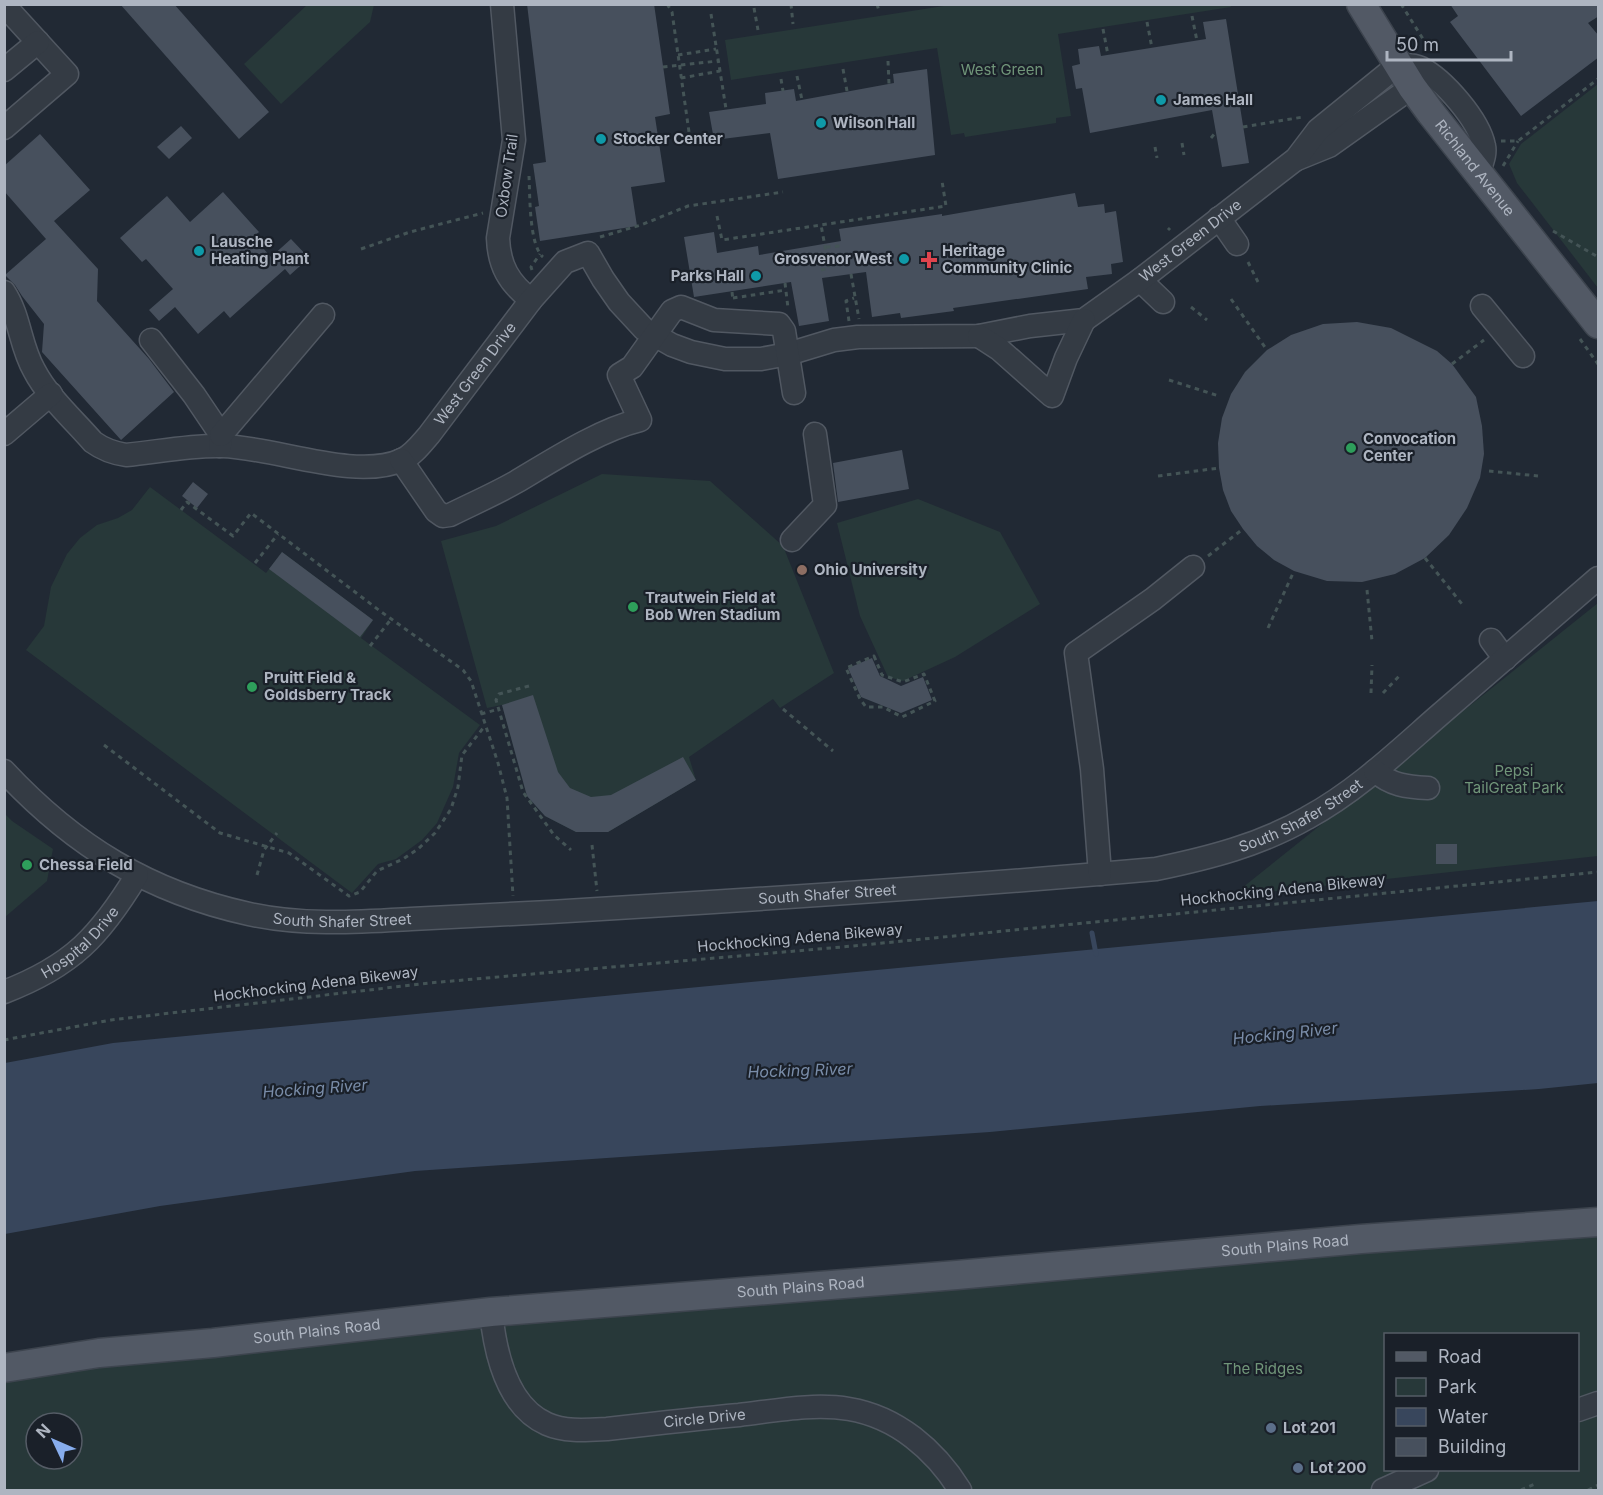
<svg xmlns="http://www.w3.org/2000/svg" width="1603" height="1495" viewBox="0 0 1603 1495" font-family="Inter,sans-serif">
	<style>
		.green { fill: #273839; fill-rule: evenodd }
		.water { fill: #38465c }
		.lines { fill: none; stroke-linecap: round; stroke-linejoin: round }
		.stream { stroke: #38465c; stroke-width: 5 }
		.building { fill: #47505d }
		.minor-casing { stroke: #515862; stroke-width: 25 }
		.major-casing { stroke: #3d444e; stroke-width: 31 }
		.path { stroke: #445456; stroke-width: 3; stroke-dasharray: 4.5 4.5; stroke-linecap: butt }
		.minor { stroke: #343b44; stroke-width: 22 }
		.major { stroke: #525965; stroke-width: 28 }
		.path-bridge { stroke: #445456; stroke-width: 3; stroke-dasharray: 4.5 4.5; stroke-linecap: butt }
		.culture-dot { fill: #0f9aa8; stroke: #1a2029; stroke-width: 2 }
		.health-dot { fill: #e0444e; stroke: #1a2029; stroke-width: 2 }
		.leisure-dot { fill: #2e9e5b; stroke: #1a2029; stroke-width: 2 }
		.education-dot { fill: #8d6e63; stroke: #1a2029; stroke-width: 2 }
		.service-dot { fill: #5c6f8a; stroke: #1a2029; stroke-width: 2 }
		.labels { text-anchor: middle; stroke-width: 4.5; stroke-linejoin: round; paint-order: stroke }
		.park-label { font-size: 15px; fill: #709579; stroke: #1a2029 }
		.poi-label { font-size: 15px; font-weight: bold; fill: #aeb5c1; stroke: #1a2029; text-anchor: start }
		.street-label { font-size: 15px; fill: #aeb5c1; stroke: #1a2029 }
		.water-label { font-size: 16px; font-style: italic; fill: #798ca8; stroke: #1a2029 }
	</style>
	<rect width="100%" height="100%" fill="#212934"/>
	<!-- green -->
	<g class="green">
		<path d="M1230,4L1231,7L1058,34L1071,116L1056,118V123L965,137L964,133L951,135L937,48L731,80L725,40L950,5Z"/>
		<path d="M307,5H374L370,22L281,104L244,64Z"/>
		<path d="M1598,84V288L1517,183L1509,164L1521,144Z"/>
		<path d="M602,474L710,481L783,546L834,673L780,708L773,699L689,757L696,780L608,832H576L545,816L527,796L502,705L487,708L441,541L496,526Z"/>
		<path d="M150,487L266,573L282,552L373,620L361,638L480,725L459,753L453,787L437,823L422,840L396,859L378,864L352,893L26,650L44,626L51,587L67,554L80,538L97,525L118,518L132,510Z"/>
		<path d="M918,499L1000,532L1040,604L955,657L903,681L888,677L860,616L837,523Z"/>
		<path d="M1598,603V856L1232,896Z"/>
		<path d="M4,813L12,821L53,849L47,881L5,917Z"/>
		<path d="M1598,1222V1490H5V1368ZM1386,1334H1578V1470H1386ZM36,1423H72V1459H36Z"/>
	</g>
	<!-- water -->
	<path class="water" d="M1598,901V1083L1539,1089L1260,1106L990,1132L415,1171L160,1206L5,1234V1063L113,1043Z"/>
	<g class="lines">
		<!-- stream -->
		<path class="stream" d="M1092,933L1096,954"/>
	</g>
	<!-- building -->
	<g class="building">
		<path d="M120,4H174L269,112L239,139Z"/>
		<path d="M527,4H654L670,114L655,117L665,182L631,187L637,226L540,241L535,207L539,206L533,164L546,162Z"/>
		<path d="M1450,4H1599V16L1588,23L1599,36V57L1521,116L1450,22L1458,16Z"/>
		<path d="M1226,19L1249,163L1222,167L1212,110L1090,133L1082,88L1076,89L1072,66L1080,64L1078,49L1099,46L1101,56L1206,39L1203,22Z"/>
		<path d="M927,69L935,155L778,179L770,133L714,140L709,112L766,104L765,93L794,89L796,101L894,83L893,74Z"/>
		<path d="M181,126L192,138L169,159L157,147Z"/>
		<path d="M40,134L90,190L54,221L98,269L97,301L149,359L174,392L121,440L42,352L44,324L22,296L15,285L5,275L46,239L4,191V166Z"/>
		<path d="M223,192L259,232L253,237L271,257L291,239L309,258L290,275L285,269L230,318L224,311L198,334L175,307L159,321L149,310L173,289L146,259L142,262L120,238L167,196L190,222Z"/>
		<path d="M1075,193L1078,207L1104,204L1105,213L1116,211L1123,262L1111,264L1112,274L1086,277L1088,289L953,308L954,311L901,318L900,313L872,317L866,272L822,278L829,321L799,326L791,282L694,297L684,237L714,232L717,253L758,246L759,255L841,241L839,229L942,214V216Z"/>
		<path d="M1357,322L1391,328L1437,351L1452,364L1476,397L1482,426L1484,454L1480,478L1467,508L1449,535L1425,558L1395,574L1362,582L1327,581L1294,571L1274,560L1257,546L1243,529L1231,511L1223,490L1219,468L1218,443L1222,418L1231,394L1245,372L1267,350L1291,335L1323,324Z"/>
		<path d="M902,450L909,489L838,502L833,463Z"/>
		<path d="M193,482L208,494L197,508L182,496Z"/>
		<path d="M282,552L373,620L360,637L269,569Z"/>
		<path d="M872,658L880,676L901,686L923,677L932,700L901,713L861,697L848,668Z"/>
		<path d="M533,695L558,772L570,788L591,797L611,795L683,757L696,780L608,832H576L545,816L527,796L502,705Z"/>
		<rect x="1436" y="844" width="21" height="20"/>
	</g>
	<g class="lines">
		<defs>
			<g id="minor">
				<path d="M502,4L514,140L498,238C499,266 509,283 531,300"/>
				<path d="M4,5L67,74L4,128"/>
				<path d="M4,70L38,42"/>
				<path d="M1297,159L1329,146L1412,87"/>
				<path d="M1219,218L1237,244"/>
				<path d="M1140,280L1163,302"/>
				<path id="s1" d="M4,292C20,316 20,346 34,370C48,397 73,419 93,442C104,450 113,453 126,455C157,452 190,445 222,446C274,447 355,481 402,460C413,455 421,444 429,435L531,300L565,262L588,253L603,279L619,302L644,329L672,345L691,352L725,359H761L788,354L834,340L858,337L979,336L1030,326L1084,320L1140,280L1296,159L1318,130L1398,65C1405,65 1413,64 1421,68C1444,80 1479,120 1484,146C1486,155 1481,164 1479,173"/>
				<path d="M1482,306L1523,356"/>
				<path d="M979,336L999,349L1052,396L1066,358L1084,320"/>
				<path d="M151,340L194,395L221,435L220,446"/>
				<path d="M4,434L51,394"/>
				<path d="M221,435L323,315"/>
				<path d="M401,460L436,511L443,516L450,515C472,504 495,494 516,482C553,460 599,430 640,420L619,375L632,367L672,311L681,307L714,320L779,324L784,331L794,393"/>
				<path d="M792,540L825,505L815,434"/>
				<path d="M1491,640L1505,659"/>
				<path id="s2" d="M4,771C74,846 149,892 249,914C303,926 358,922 411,919C458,917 504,914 550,912C752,900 955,887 1156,869C1209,858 1260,845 1307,818C1355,792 1395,754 1436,718C1490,672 1544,625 1598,578"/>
				<path d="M1375,771C1391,785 1406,787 1428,788"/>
				<path d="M1100,874L1092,769L1076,653L1153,599L1193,567"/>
				<path id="s3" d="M4,992C72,966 100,936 137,875"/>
				<path id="s4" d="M491,1312C495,1352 506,1406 547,1424C565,1432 587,1430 607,1429C651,1424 695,1419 739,1415C774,1411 813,1403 849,1409C897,1417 935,1450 960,1490"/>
				<path d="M1578,1410L1598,1403"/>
				<path d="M1383,1490L1427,1470"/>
			</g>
			<g id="major">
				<path id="s5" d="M1361,4L1412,87L1431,113L1598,324"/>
				<path id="s6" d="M4,1368L99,1353L213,1343L491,1312L957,1275L1361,1239L1598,1222"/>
			</g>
		</defs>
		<!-- minor casing -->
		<use href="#minor" class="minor-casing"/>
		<!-- major casing -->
		<use href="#major" class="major-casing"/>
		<!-- path -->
		<g class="path">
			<path d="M667,4L672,12L689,132"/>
			<path d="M791,4L793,24"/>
			<path d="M877,4L879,11"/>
			<path d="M1401,4L1430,50"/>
			<path d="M754,8L758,30"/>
			<path d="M711,14L726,109"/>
			<path d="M1192,16L1197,41"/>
			<path d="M1147,22L1152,48"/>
			<path d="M1103,29L1108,55"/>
			<path d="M678,55L716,49"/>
			<path d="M888,61L889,84"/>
			<path d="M843,69L847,91"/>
			<path d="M797,76L802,100"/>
			<path d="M681,78L720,71"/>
			<path d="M781,79L783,91"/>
			<path d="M1243,127L1303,117"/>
			<path d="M1211,138L1216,132"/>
			<path d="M1501,141H1518L1598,79"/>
			<path d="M1182,143L1184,155"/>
			<path d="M1155,147L1157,158"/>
			<path d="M1503,166L1518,141"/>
			<path d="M529,176C530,195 529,245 543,257"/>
			<path d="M717,216L722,240L946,206L942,181"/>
			<path d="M1168,230L1170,228"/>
			<path d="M1553,231L1598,257"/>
			<path d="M600,237L641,225L688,206L783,192"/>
			<path d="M826,247L841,246"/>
			<path d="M361,249L410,232L483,213"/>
			<path d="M1248,262L1258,282"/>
			<path d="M532,270L531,267L540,254"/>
			<path d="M821,270L829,268L821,225"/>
			<path d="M851,274L859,319"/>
			<path d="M785,283L788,308"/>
			<path d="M732,292L733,300"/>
			<path d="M733,298L786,290"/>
			<path d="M1231,299L1267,350"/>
			<path d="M1191,307L1207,320"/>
			<path d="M849,321L846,301L854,298"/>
			<path d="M1580,339L1598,364"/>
			<path d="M1452,364L1484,340"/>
			<path d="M1169,380L1219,396"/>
			<path d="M1489,471L1538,476"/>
			<path d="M1158,476L1219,468"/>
			<path d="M181,510L187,502L233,536L251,513L380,611L463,670L471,681L498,763L507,798L513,896"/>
			<path d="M1208,556L1243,529"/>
			<path d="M1425,558L1462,604"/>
			<path d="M255,563L278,534"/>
			<path d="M1367,590L1372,641"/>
			<path d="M1268,628L1294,571"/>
			<path d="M370,646L392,618"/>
			<path d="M874,656L882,675L903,682L924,674L935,701L902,717L883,707H866L860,699L846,668Z"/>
			<path d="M529,686L499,694L496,700L523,792L554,835L571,850"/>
			<path d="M1371,693L1372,665"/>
			<path d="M1383,693L1401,674"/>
			<path d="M783,709L833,751"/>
			<path d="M481,714L499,709"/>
			<path d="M104,745L220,833L289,853L349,896L360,892L377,871L403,859L418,849L435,833L451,809L458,787L462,755L484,727"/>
			<path d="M592,845L597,891"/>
			<path d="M257,875L264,850L277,833"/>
			<path d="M4,1040L111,1020L429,983L853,946L1598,872"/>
			<path d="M1521,1490L1535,1484"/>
			<path d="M1588,1490L1598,1485"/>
		</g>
		<!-- minor -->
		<use href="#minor" class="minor"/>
		<!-- major -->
		<use href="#major" class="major"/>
		<!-- path-bridge -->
		<path class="path-bridge" d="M663,67L718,61"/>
	</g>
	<!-- markers -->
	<g class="culture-dot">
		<circle cx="1161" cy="100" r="6"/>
		<circle cx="821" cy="123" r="6"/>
		<circle cx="601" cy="139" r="6"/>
		<circle cx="199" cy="251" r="6"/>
		<circle cx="904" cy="259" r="6"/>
		<circle cx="756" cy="276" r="6"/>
	</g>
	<path class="health-dot" d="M926 251h6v6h6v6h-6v6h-6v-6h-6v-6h6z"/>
	<g class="leisure-dot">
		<circle cx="1351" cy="448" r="6"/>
		<circle cx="633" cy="607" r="6"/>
		<circle cx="252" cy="687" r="6"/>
		<circle cx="27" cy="865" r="6"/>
	</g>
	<circle class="education-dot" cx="802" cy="570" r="6"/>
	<g class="service-dot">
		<circle cx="1271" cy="1428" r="6"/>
		<circle cx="1298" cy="1468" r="6"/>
	</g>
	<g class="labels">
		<!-- park labels -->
		<g class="park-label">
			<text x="1002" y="75">West Green</text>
			<text x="1514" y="776">Pepsi<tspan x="1514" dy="17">TailGreat Park</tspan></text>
			<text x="1263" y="1374">The Ridges</text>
		</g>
		<!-- poi labels -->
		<g class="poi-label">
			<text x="1173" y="105">James Hall</text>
			<text x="833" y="128">Wilson Hall</text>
			<text x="613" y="144">Stocker Center</text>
			<text x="211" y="247">Lausche<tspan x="211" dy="17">Heating Plant</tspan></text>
			<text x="942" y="256">Heritage<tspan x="942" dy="17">Community Clinic</tspan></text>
			<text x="892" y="264" text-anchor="end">Grosvenor West</text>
			<text x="744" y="281" text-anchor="end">Parks Hall</text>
			<text x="1363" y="444">Convocation<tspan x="1363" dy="17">Center</tspan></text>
			<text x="814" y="575">Ohio University</text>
			<text x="645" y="603">Trautwein Field at<tspan x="645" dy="17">Bob Wren Stadium</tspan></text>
			<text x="264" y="683">Pruitt Field &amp;<tspan x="264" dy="17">Goldsberry Track</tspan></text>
			<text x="39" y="870">Chessa Field</text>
			<text x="1283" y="1433">Lot 201</text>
			<text x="1310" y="1473">Lot 200</text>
		</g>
		<!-- street labels -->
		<g class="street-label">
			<text dy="5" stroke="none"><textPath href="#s5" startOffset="200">Richland Avenue</textPath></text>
			<text transform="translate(507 176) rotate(-82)" y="5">Oxbow Trail</text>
			<text dy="5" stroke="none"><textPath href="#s1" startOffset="1452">West Green Drive</textPath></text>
			<text dy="5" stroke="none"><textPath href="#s1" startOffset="606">West Green Drive</textPath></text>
			<text dy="5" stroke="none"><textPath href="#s2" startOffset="1353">South Shafer Street</textPath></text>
			<text transform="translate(1283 890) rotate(-6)" y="5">Hockhocking Adena Bikeway</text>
			<text dy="5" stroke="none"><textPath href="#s2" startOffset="868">South Shafer Street</textPath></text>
			<text dy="5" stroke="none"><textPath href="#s2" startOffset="382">South Shafer Street</textPath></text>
			<text transform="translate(800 938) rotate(-5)" y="5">Hockhocking Adena Bikeway</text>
			<text dy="5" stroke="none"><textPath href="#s3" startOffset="92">Hospital Drive</textPath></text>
			<text transform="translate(316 984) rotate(-7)" y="5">Hockhocking Adena Bikeway</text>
			<text dy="5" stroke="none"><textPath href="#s6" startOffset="1287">South Plains Road</textPath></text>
			<text dy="5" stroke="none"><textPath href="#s6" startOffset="801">South Plains Road</textPath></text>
			<text dy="5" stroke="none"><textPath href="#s6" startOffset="315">South Plains Road</textPath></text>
			<text dy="5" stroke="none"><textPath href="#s4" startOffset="290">Circle Drive</textPath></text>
		</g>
		<!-- water labels -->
		<g class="water-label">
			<text transform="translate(1285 1033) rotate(-6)" y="6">Hocking River</text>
			<text transform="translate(800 1070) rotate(-2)" y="6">Hocking River</text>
			<text transform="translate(315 1088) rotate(-4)" y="6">Hocking River</text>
		</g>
	</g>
	<!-- border -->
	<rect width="1603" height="1495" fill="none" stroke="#aeb5c1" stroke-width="12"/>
	<!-- legend -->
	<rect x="1384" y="1333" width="195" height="138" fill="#1a2029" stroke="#555c66" stroke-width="1.5"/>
	<rect x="1396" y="1352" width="30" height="9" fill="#525965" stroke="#555c66" stroke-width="1.5"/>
	<text x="1438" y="1363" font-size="18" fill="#aeb5c1">Road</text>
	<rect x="1396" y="1378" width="30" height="18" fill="#273839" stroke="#555c66" stroke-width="1.5"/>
	<text x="1438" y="1393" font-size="18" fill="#aeb5c1">Park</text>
	<rect x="1396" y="1408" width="30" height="18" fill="#38465c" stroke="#555c66" stroke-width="1.5"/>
	<text x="1438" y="1423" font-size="18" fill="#aeb5c1">Water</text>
	<rect x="1396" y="1438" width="30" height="18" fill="#47505d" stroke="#555c66" stroke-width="1.5"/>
	<text x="1438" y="1453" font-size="18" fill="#aeb5c1">Building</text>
	<!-- north arrow -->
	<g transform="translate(54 1441) rotate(314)"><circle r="28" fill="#1a2029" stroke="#555c66" stroke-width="1.5"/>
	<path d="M0-4.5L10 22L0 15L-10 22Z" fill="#87aded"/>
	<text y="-9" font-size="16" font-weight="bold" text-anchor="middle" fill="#aeb5c1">N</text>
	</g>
	<!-- scale -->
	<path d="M1387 51v9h124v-9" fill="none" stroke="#aeb5c1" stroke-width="3"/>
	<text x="1396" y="51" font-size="18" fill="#aeb5c1" stroke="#1a2029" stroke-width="4.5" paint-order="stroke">50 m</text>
</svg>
